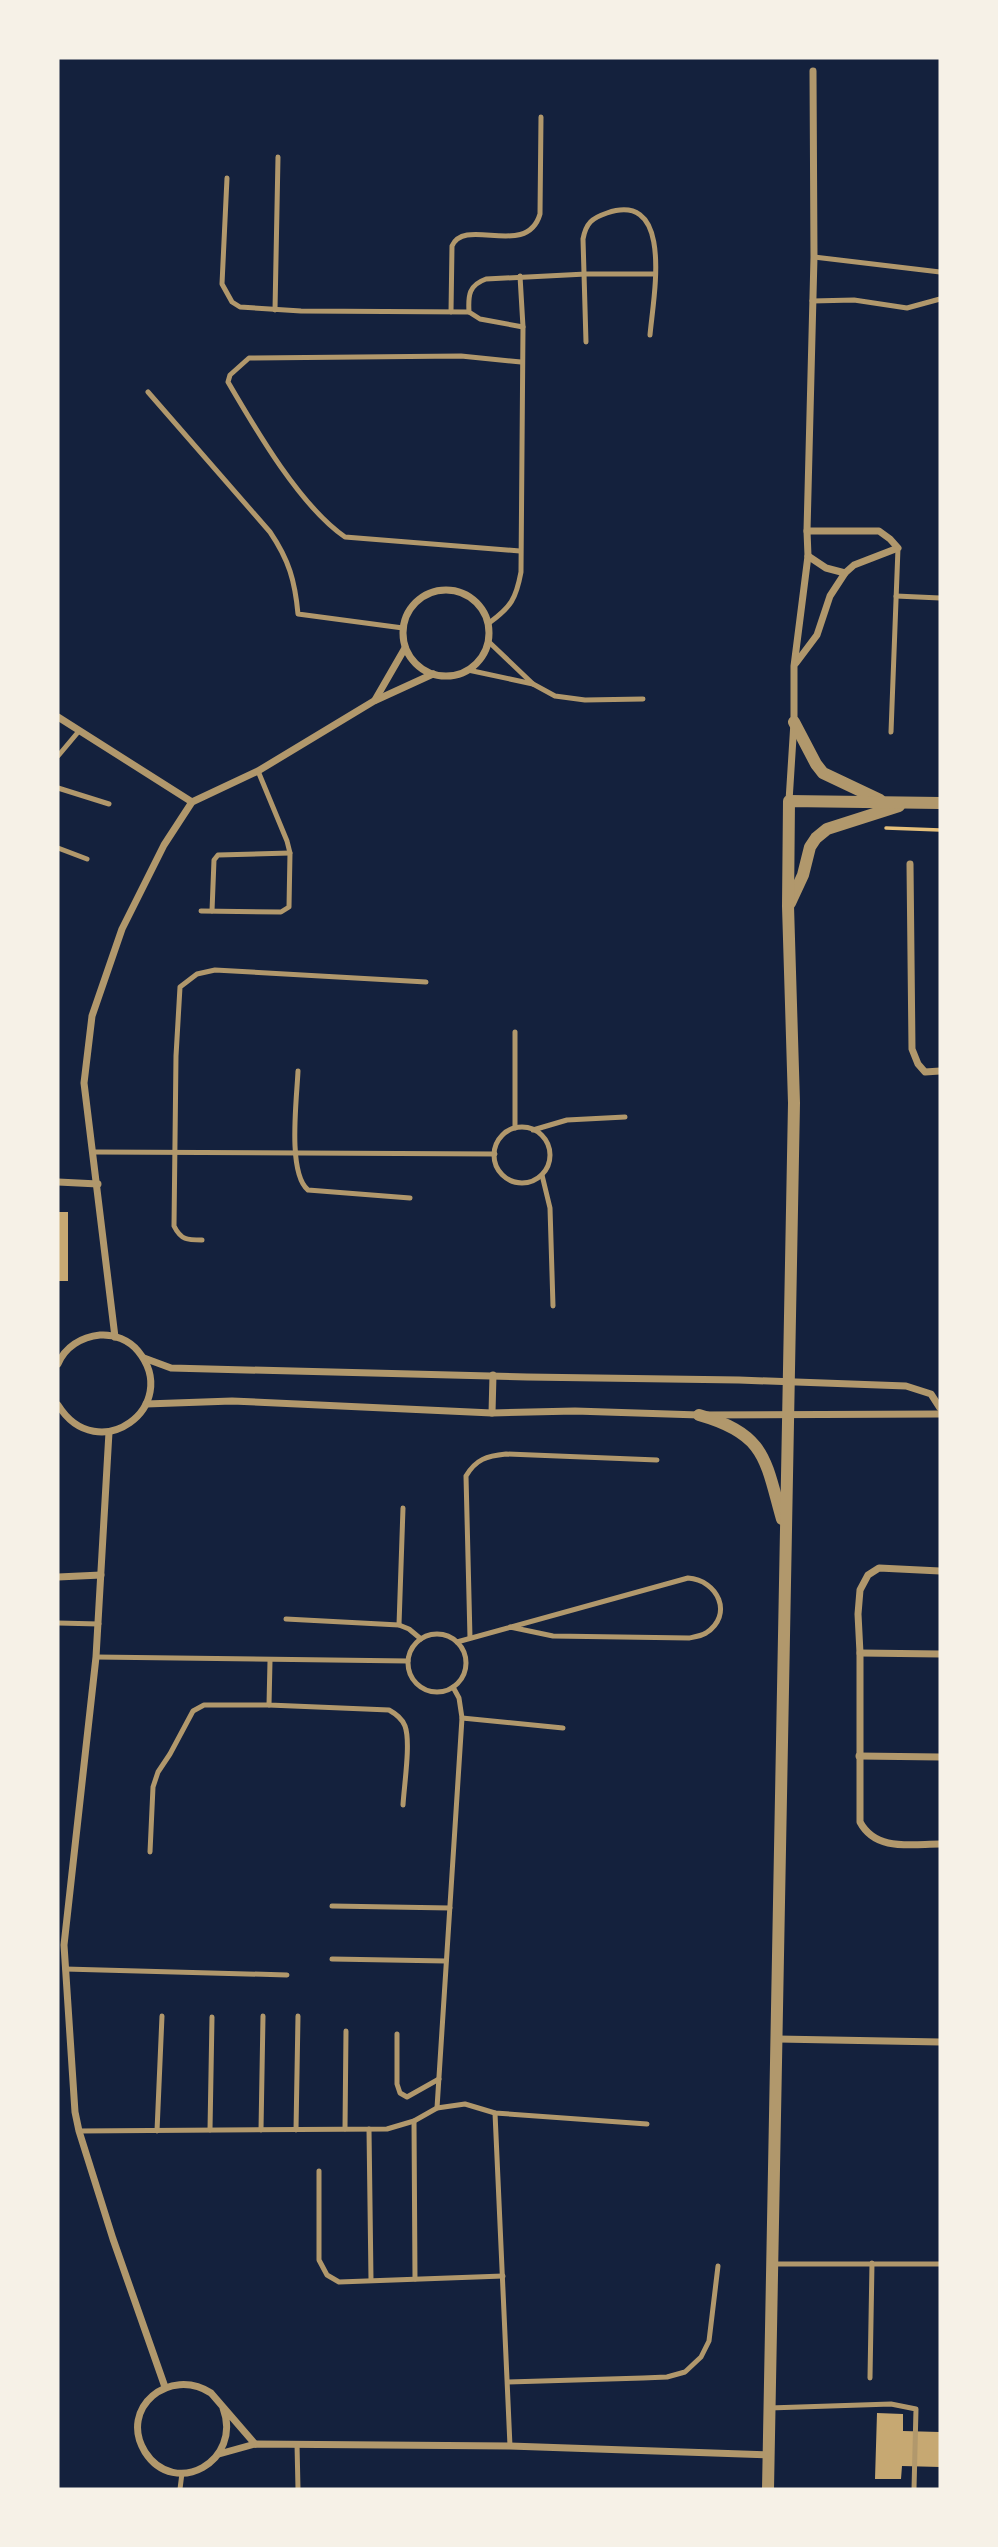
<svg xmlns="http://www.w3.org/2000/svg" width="998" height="2547" viewBox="0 0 998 2547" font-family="Poppins,sans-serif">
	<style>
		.building { fill: #c6a872 }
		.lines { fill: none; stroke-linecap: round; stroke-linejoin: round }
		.path { stroke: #e5c07b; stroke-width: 3.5 }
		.service { stroke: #b1986c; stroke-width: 5 }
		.minor { stroke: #b1986c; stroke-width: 7 }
		.tertiary { stroke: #b1986c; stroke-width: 12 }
	</style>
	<rect width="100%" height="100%" fill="#14213d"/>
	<!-- building -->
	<g class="building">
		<rect x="58" y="1212" width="10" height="69"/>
		<path d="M877,2413L903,2414V2431L940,2432V2467L902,2466L901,2479H875Z"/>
	</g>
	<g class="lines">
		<!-- path -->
		<path class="path" d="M886,828L940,830"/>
		<!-- service -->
		<g class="service">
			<path d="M227,178L222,284L232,302L240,307L301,311L469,312"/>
			<path d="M814,257L940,272"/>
			<path d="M812,301L854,300L907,308L940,299"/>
			<path d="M275,310L278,157"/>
			<path d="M451,312L452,246C465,216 527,259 540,214L541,117"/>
			<path d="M523,327L480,319L469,312C468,295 469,285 486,279L586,274H655"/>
			<path d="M586,342L583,239C586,223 592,218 607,213C675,190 653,299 650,335"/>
			<path d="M148,392L270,532C289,560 295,581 298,614L403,628"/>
			<path d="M520,551L345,537C300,506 256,430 228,382L230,375L249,358L461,356L521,362"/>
			<path d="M896,596L940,598"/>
			<path d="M489,623C511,607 516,599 521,572L523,327L520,276"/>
			<path d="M489,642L533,684"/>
			<path d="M468,670L533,684L555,696L585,700L643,699"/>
			<path d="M891,732L898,548"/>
			<path d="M58,756L79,731"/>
			<path d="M58,788L109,804"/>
			<path d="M58,848L87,859"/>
			<path d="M201,911L281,912L289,907L290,853L287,841L258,771"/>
			<path d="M212,911L214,860L218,855L290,853"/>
			<path d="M515,1032V1128"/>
			<path d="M298,1071C297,1097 287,1173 308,1190L410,1198"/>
			<circle cx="522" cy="1155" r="28"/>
			<path d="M533,1130L567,1120L625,1117"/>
			<path d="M94,1152L495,1154"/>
			<path d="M542,1175L550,1208L553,1306"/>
			<path d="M202,1240C187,1240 181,1240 174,1226L176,1056L180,987L197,974L215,970L426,982"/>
			<path d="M286,1619L399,1625L409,1629L421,1639"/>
			<path d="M58,1623L99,1624"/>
			<path d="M399,1625L403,1508"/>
			<circle cx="437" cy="1663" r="29"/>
			<path d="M470,1638L466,1476C476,1459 487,1456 506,1454L657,1460"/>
			<path d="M457,1642L688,1578C718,1580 734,1615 706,1633C701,1636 694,1637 689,1638L553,1636L510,1627"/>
			<path d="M96,1657L408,1661"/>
			<path d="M270,1661L269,1705L389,1710C396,1714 402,1718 405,1726C411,1742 404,1786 403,1805"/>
			<path d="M462,1718L563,1728"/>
			<path d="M150,1852L153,1787L158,1772L170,1754L193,1711L204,1705H269"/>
			<path d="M332,1906L450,1908"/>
			<path d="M332,1959L446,1961"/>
			<path d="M65,1969L287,1975"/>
			<path d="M397,2034V2084L400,2093L407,2097L439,2079"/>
			<path d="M437,2108L462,1718L459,1698L453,1687"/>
			<path d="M495,2113L510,2446"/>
			<path d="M414,2121L415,2279"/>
			<path d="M345,2129L346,2031"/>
			<path d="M369,2129L371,2280"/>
			<path d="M210,2130L212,2017"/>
			<path d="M261,2130L263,2016"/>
			<path d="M296,2130L298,2016"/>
			<path d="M79,2131L387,2129L414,2121L437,2108L465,2104L495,2113L647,2124"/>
			<path d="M157,2131L162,2016"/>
			<path d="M319,2171V2260L327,2275L339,2282L503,2276"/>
			<path d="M773,2264H940"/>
			<path d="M870,2378L872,2263"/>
			<path d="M508,2382L643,2378L667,2377L685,2372L701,2357L709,2341L718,2266"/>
			<path d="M769,2408L891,2404L916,2409L914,2489"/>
			<path d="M297,2444L298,2489"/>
			<path d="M180,2489L182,2473"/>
		</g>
		<!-- minor -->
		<g class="minor">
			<path d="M807,531H879L890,539L898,548L854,565L845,573L826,568L808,556"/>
			<circle cx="446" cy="633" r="43"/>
			<path d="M796,663L817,635L830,596L845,573"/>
			<path d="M375,700L405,648"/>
			<path d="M58,717L192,802"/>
			<path d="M789,801L794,722V666L808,556L807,531L814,257L813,71"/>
			<path d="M910,864L912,1049L918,1064L925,1072L940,1071"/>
			<path d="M58,1182L98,1184"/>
			<path d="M115,1337L84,1083L92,1016L122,929L164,845L192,802L258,771L374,701L433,674"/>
			<path d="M144,1358L171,1368L527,1377L739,1380L906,1386L931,1394L940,1408"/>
			<path d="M58,1364C65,1347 81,1337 100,1335C114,1334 129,1340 138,1351C183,1406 98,1469 58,1405"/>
			<path d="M146,1404L232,1401L492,1413L575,1411L699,1415L940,1414"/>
			<path d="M492,1413L493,1375"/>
			<path d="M109,1432L96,1657L64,1945L75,2112L79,2131L113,2239L165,2387"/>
			<path d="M940,1571L879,1568L868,1575L860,1590L858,1614L860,1653V1822C876,1852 912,1844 940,1844"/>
			<path d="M58,1577L101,1575"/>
			<path d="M860,1653L940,1654"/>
			<path d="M859,1756L940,1757"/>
			<path d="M778,2039L940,2042"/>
			<path d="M223,2408C243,2461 175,2499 145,2452C118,2408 170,2366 211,2393L255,2444"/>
			<path d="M219,2454L255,2444L510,2446L768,2455"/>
		</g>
		<!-- tertiary -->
		<g class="tertiary">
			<path d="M794,722L816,764L823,773L880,800"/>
			<path d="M790,903L803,875L810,847L816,838L827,829L899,806"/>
			<path d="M699,1415C766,1434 765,1459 782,1519"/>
			<path d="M768,2489L794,1103L788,906L789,801L940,803"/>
		</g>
	</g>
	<!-- border -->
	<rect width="998" height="2547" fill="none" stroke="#f6f1e7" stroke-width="119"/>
</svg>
